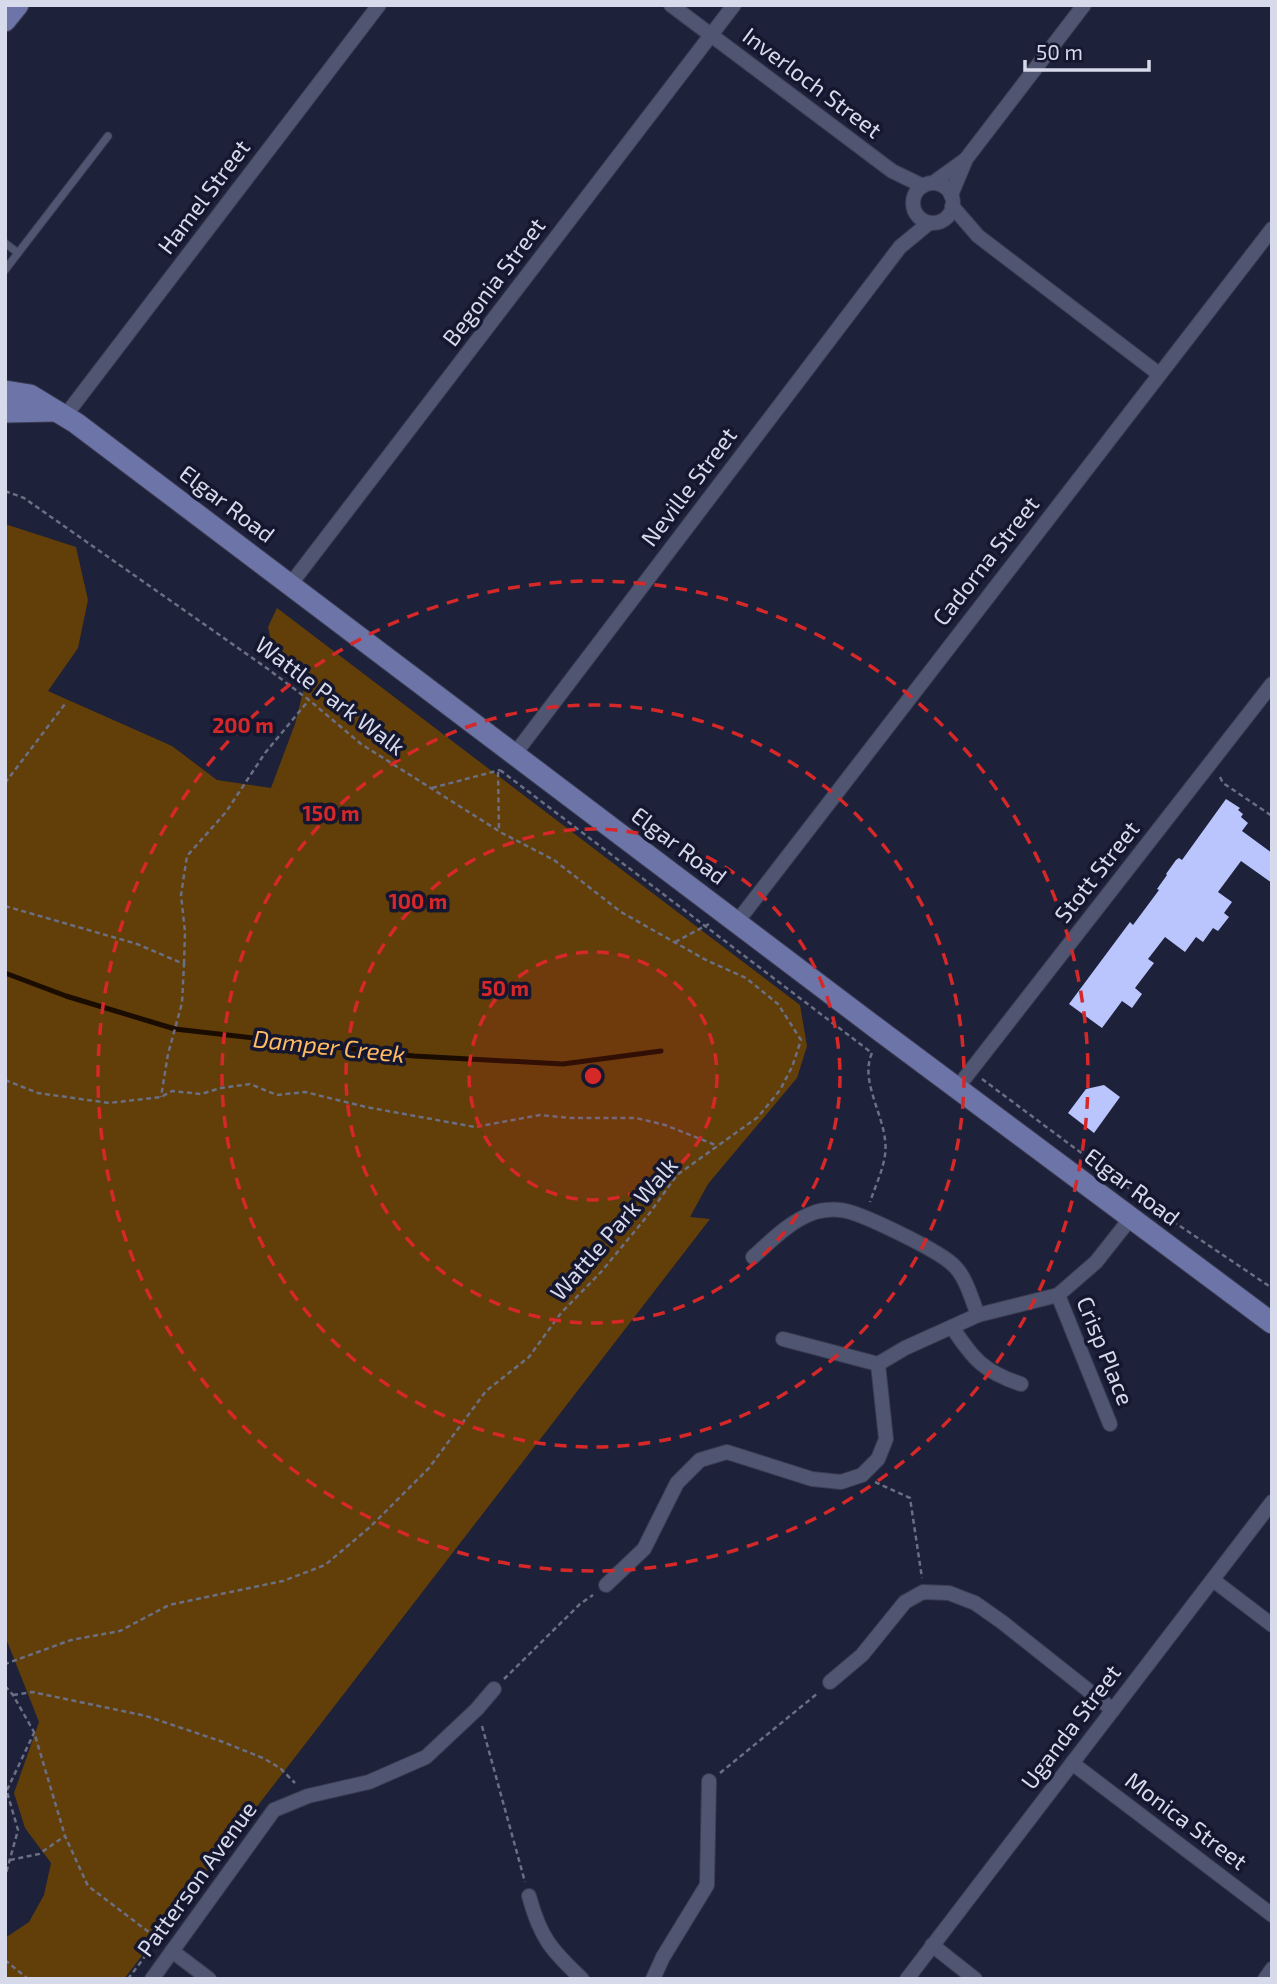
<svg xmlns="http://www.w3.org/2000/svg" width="1277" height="1984" viewBox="0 0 1277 1984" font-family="'Exo 2',sans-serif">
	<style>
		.forest { fill: #623e08 }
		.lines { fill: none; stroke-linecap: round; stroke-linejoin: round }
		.stream { stroke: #1b0c00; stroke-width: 5 }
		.building { fill: #bac5fe }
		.service-casing { stroke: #3a3c51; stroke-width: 9 }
		.minor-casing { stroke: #3a3c51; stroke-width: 16 }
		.primary-casing { stroke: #3a3c51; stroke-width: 23 }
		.path { stroke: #6b6f84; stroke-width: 2.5; stroke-dasharray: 5 3.5; stroke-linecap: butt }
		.service { stroke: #505571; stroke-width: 7 }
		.minor { stroke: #505571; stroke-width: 14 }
		.primary { stroke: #6d75a8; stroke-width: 21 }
		.ring { fill: none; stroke: #d62828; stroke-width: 3.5; stroke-dasharray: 12 9 }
		.labels { text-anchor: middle; stroke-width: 7; stroke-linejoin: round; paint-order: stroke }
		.street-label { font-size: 23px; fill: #d7daeb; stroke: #14172f }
		.water-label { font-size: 24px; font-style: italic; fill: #ffba62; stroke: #14172f }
		.centre { fill: #d62828; stroke: #14172f; stroke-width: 3.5 }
		.ring-label { font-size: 21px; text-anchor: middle; font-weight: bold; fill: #d62828; stroke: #14172f; stroke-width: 7; stroke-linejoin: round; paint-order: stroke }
	</style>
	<rect width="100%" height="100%" fill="#1d2139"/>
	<!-- forest -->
	<path class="forest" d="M5,524L76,547L88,600L78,648L48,691L172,746L217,780L271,788L295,724L304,688L274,654L268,627L277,608L800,1005L807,1046L797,1078L708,1184L690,1217L710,1219L124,1979H5V1938L29,1922L44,1895L51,1863L25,1828L14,1793L39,1722L5,1636Z"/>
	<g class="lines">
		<!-- stream -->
		<path class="stream" d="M5,973L66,996L175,1029L414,1056L563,1064L661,1051"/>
	</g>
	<!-- building -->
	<g class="building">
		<path d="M1226,799L1240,808L1238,810L1243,814L1241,817L1248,823L1242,831L1272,853V883L1241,861L1218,892L1232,902L1224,913L1229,917L1218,931L1213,928L1203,942L1196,937L1185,952L1165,937L1148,959L1154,963L1135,988L1142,994L1132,1008L1122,1001L1102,1028L1069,1004L1130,922L1133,925L1159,890L1157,889L1167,875L1166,874L1176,860L1179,858L1182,860Z"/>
		<path d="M1104,1085L1120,1097L1094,1133L1068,1113L1086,1089Z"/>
	</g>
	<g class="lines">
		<defs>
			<g id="service">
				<path d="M5,243L18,253"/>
				<path d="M5,270L108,136"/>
			</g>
			<g id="minor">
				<path d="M671,5L892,171L923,186"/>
				<path d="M933,183L965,160"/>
				<circle cx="933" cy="203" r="20"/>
				<path d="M951,195L966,159L1084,5"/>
				<path d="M952,206L978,236L1159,374"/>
				<path d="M65,416L379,5"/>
				<path d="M290,585L734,5"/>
				<path d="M514,755L900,247L929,223"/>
				<path d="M737,922L1272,229"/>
				<path d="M957,1088L1272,684"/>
				<path d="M753,1257C771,1241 790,1221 813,1213C820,1210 833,1209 840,1210C859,1211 936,1250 951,1263C966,1275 971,1298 978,1315"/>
				<path d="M1058,1295L1110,1424"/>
				<path d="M952,1327C973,1359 984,1372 1021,1384"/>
				<path d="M783,1339L878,1364"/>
				<path d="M1213,1580L1272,1625"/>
				<path d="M606,1585L644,1549L677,1483L700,1460L727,1452L812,1479L841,1482L862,1475L878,1459L886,1439L878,1364L905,1348L978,1315L1058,1295L1096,1262L1130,1219"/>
				<path d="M830,1682L862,1655L905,1602L923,1592L949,1593L975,1603L1002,1622L1113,1710"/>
				<path d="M1072,1763L1272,1915"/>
				<path d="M529,1896C540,1937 551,1950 582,1979"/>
				<path d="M932,1945L975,1979"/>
				<path d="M172,1951L209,1979"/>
				<path d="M152,1979L274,1810L308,1796L369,1782L426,1757L477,1709L494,1689"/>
				<path d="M653,1979L663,1957L707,1885L709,1781"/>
				<path d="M907,1979L1272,1502"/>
				<path d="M1265,1979L1272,1969"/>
			</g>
			<g id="primary">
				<path d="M5,21L18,5"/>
				<path d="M5,391L30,395L76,423L875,1027L1272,1323"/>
				<path d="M5,412L55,411"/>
			</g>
		</defs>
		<!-- service casing -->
		<use href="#service" class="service-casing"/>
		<!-- minor casing -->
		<use href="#minor" class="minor-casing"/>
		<!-- primary casing -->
		<use href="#primary" class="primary-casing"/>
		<!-- path -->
		<g class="path">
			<path d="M5,491L24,498L268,669L309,700L361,744L502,833L554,860L621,912L706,960L746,978L778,1004L801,1040L792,1067L780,1090L758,1117L677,1175L649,1214L601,1272L561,1313L529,1357L486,1391L429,1468L370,1527L325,1565L283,1581L169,1605L120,1631L71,1640L5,1664"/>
			<path d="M500,770L872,1053C858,1084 890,1121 885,1155C883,1170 875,1187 870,1202"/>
			<path d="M498,772L499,831"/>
			<path d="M1220,777L1223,783L1272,816"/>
			<path d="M5,783L65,704"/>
			<path d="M432,788L500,770"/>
			<path d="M5,906L137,944L184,964L182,1003L168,1054L161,1097"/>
			<path d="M675,942L709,924"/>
			<path d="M184,964L185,932L181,895L187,856L226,812L265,753L309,700"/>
			<path d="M982,1079L1174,1222L1272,1288"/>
			<path d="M5,1080L38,1093L109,1103L161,1097L172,1091L201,1094L221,1088L250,1084L277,1095L305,1092L366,1107L475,1127L540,1115L571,1118H636L665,1125L718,1146"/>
			<path d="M875,1482L910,1498L922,1578"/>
			<path d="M504,1679L580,1604L593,1595"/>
			<path d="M5,1686L13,1695L34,1732L65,1836L88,1886L162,1942"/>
			<path d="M13,1695L32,1692L146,1716L223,1742L263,1758L280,1768L295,1783"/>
			<path d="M482,1726L525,1882"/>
			<path d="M720,1773L818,1693"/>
			<path d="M5,1785L18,1830L5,1877"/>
			<path d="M7,1790L34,1733"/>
			<path d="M10,1860L39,1854L65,1836"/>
			<path d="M5,1960L28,1979"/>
			<path d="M128,1979L158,1939"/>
		</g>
		<!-- service -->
		<use href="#service" class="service"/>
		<!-- minor -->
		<use href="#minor" class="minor"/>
		<!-- primary -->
		<use href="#primary" class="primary"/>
	</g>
	<!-- distance rings -->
	<circle cx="593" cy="1076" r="124" fill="#d62828" fill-opacity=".12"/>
	<g class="ring">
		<circle cx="593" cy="1076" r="124"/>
		<circle cx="593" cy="1076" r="247"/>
		<circle cx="593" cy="1076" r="371"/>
		<circle cx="593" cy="1076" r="495"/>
	</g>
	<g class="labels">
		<!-- street labels -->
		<g class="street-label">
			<text transform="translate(812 83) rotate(37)" y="8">Inverloch Street</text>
			<text transform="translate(204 197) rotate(-53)" y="8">Hamel Street</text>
			<text transform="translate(494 282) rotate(-53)" y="8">Begonia Street</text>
			<text transform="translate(689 487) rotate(-53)" y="8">Neville Street</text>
			<text transform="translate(227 504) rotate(37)" y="8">Elgar Road</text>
			<text transform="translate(986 561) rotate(-52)" y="8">Cadorna Street</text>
			<text transform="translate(330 696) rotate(37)" y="8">Wattle Park Walk</text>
			<text transform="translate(679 846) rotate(37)" y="8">Elgar Road</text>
			<text transform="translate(1097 872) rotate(-52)" y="8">Stott Street</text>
			<text transform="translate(1132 1187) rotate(37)" y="8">Elgar Road</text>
			<text transform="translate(614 1229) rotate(-49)" y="8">Wattle Park Walk</text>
			<text transform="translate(1105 1351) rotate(68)" y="8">Crisp Place</text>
			<text transform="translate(1071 1727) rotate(-53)" y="8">Uganda Street</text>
			<text transform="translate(1186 1821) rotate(37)" y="8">Monica Street</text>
			<text transform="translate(197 1879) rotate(-54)" y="8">Patterson Avenue</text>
		</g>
		<!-- water labels -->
		<g class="water-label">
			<text transform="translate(329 1047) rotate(6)" y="8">Damper Creek</text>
		</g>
	</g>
	<circle cx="593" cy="1076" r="10" class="centre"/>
	<g class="ring-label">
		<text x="243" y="733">200 m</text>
		<text x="331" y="821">150 m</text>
		<text x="418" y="909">100 m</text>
		<text x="505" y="996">50 m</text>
	</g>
	<!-- border -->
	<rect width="1277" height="1984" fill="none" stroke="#d7daeb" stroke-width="14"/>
	<!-- scale -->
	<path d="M1025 60v10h124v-10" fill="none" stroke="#d7daeb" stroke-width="3.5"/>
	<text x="1036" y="60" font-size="21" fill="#d7daeb" stroke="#14172f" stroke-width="5" paint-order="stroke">50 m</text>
</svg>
